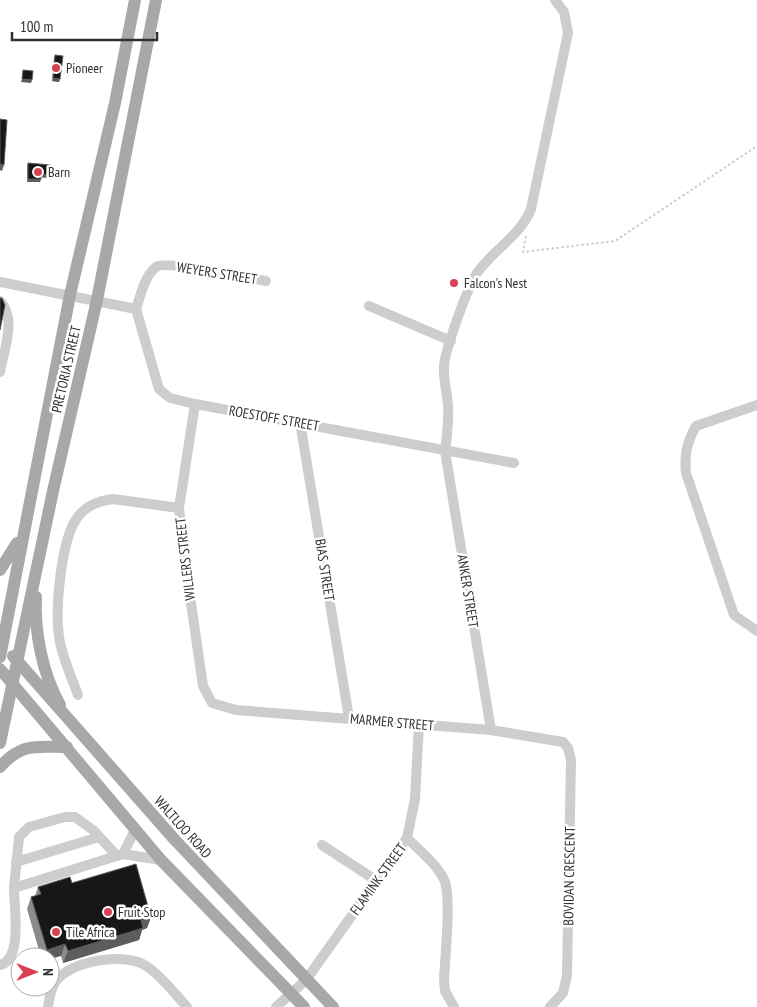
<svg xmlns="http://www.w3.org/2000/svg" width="757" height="1007" viewBox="0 0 757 1007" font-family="'PT Sans Narrow',sans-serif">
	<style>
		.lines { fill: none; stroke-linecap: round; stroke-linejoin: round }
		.path { stroke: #cdcdcd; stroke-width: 2; stroke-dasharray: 2.5 2.5; stroke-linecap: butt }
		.minor { stroke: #cdcdcd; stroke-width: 10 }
		.major { stroke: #a8a8a8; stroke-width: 12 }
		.wall { fill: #8b8b8b }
		.shaded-wall { fill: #5d5d5d }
		.building { fill: #171717; stroke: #5d5d5d }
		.poi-dot { fill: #d74152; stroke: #fff; stroke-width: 2 }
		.labels { text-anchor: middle; stroke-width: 5; stroke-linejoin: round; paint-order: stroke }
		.poi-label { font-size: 14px; fill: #303030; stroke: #fff; text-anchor: start }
		.street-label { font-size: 14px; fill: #303030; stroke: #fff }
	</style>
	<rect width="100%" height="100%" fill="#fff"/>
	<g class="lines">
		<!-- path -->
		<path class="path" d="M526,236L523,252L615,241L757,146"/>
		<!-- minor -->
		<g class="minor">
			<path d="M0,282L136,309L159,389L170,398L195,404L514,463"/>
			<path d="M0,301C17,318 4,350 0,372"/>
			<path d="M369,306L451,341"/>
			<path d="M136,309C140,297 145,275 156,267C166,260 249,278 266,281"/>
			<path d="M195,404L179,508L183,548L203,686L212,703L236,710L491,730L563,742L568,748L571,760L567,975L563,993L550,1007"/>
			<path d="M757,405L696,426C687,442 684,455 686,473L734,615L757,631"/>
			<path d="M300,422L349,718"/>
			<path d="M78,695C71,676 62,657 59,637C55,609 61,540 77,518C86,505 99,501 113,499L179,508"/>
			<path d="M491,730L445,451C447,436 449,420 448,405C447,392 443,379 444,366C445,350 468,286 477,273C494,249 520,236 531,209L568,33L564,12L555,0"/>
			<path d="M407,838C419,850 439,866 445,882C451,902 445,957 444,980L445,991L454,1007"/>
			<path d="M322,845L377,881"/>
			<path d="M123,854L135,830"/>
			<path d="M16,862L99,837"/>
			<path d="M14,888L19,837L29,827L65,817H75L93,830L117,856"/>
			<path d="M0,965C23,959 14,908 14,888L123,854L161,860"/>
			<path d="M48,1007C49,999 51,988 56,981C71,961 121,953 143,964C159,973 174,993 187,1007"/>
			<path d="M276,1007L306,980L407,838L415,799L419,724"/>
		</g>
		<!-- major -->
		<g class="major">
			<path d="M0,570L17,543"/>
			<path d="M36,597C34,632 43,675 60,705"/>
			<path d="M13,656L175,840L333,1007"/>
			<path d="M0,657L70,295L115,103L135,0"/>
			<path d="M0,669L161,860L304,1007"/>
			<path d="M0,743L53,491L97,300L156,0"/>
			<path d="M0,767C22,742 37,747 67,747"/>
		</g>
	</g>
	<!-- wall -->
	<g class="wall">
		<path d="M55,55L60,79L59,82L52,81L54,58Z"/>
		<path d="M28,163L49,178L41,177L40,182H27V166Z"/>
		<path d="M72,883L151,917L147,928L142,930L139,940L63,963L61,956L41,957L27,909L31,897L35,896L38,887Z"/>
	</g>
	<!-- shaded-wall -->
	<g class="shaded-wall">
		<path d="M53,78L60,79L59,82L52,81Z"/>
		<path d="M22,79L32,80L31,83L21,82Z"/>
		<path d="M0,164L4,165L2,171L0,170Z"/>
		<path d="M41,174L50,175L49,178L40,177Z"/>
		<path d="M28,179H41L40,182H27Z"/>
		<path d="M151,917L147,928L142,930L139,940L63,963L68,951L141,920Z"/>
		<path d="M65,944L61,956L50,959V957H44L47,950Z"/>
	</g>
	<!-- building -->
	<g class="building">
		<path d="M55,55L63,56L60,79L53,78Z"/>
		<path d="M23,70L33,71L32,80L22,79Z"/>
		<path d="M0,119L7,120L4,165L0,164Z"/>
		<path d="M28,163L51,165L50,175L41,174V179H28Z"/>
		<path d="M0,298H2L5,305L0,330Z"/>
		<path d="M136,864L151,917L141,920L143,928L68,951L65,944L47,950L31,897L41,894L38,887L70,877L72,883Z"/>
	</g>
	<!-- markers -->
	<g class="poi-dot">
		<circle cx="56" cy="68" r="5"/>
		<circle cx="38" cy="172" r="5"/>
		<circle cx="454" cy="283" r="5"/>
		<circle cx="108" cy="912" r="5"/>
		<circle cx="56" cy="932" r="5"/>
	</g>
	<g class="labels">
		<!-- poi labels -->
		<g class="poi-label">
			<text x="66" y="73">Pioneer</text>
			<text x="48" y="177">Barn</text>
			<text x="464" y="288">Falcon's Nest</text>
			<text x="118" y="917">Fruit Stop</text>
			<text x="66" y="937">Tile Africa</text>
		</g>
		<!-- street labels -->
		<g class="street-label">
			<text transform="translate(217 273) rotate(9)" y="5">WEYERS STREET</text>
			<text transform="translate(66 369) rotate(-77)" y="5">PRETORIA STREET</text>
			<text transform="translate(274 418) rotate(10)" y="5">ROESTOFF STREET</text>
			<text transform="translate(185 559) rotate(-97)" y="5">WILLERS STREET</text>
			<text transform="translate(325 570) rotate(81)" y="5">BIAS STREET</text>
			<text transform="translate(468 591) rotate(81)" y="5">ANKER STREET</text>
			<text transform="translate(392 722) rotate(5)" y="5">MARMER STREET</text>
			<text transform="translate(183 827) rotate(48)" y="5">WALTLOO ROAD</text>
			<text transform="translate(569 876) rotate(-89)" y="5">BOVIDAN CRESCENT</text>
			<text transform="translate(378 879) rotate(-54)" y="5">FLAMINK STREET</text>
		</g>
	</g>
	<!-- north arrow -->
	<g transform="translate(35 972) rotate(90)"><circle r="24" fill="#ffffff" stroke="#acacac"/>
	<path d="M0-4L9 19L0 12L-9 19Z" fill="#d74152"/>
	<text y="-8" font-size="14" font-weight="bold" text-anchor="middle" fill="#303030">N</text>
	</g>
	<!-- scale -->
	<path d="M12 32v8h145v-8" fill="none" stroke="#303030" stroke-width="2.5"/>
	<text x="20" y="32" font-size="15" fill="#303030" stroke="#ffffff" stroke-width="4" paint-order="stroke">100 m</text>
</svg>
